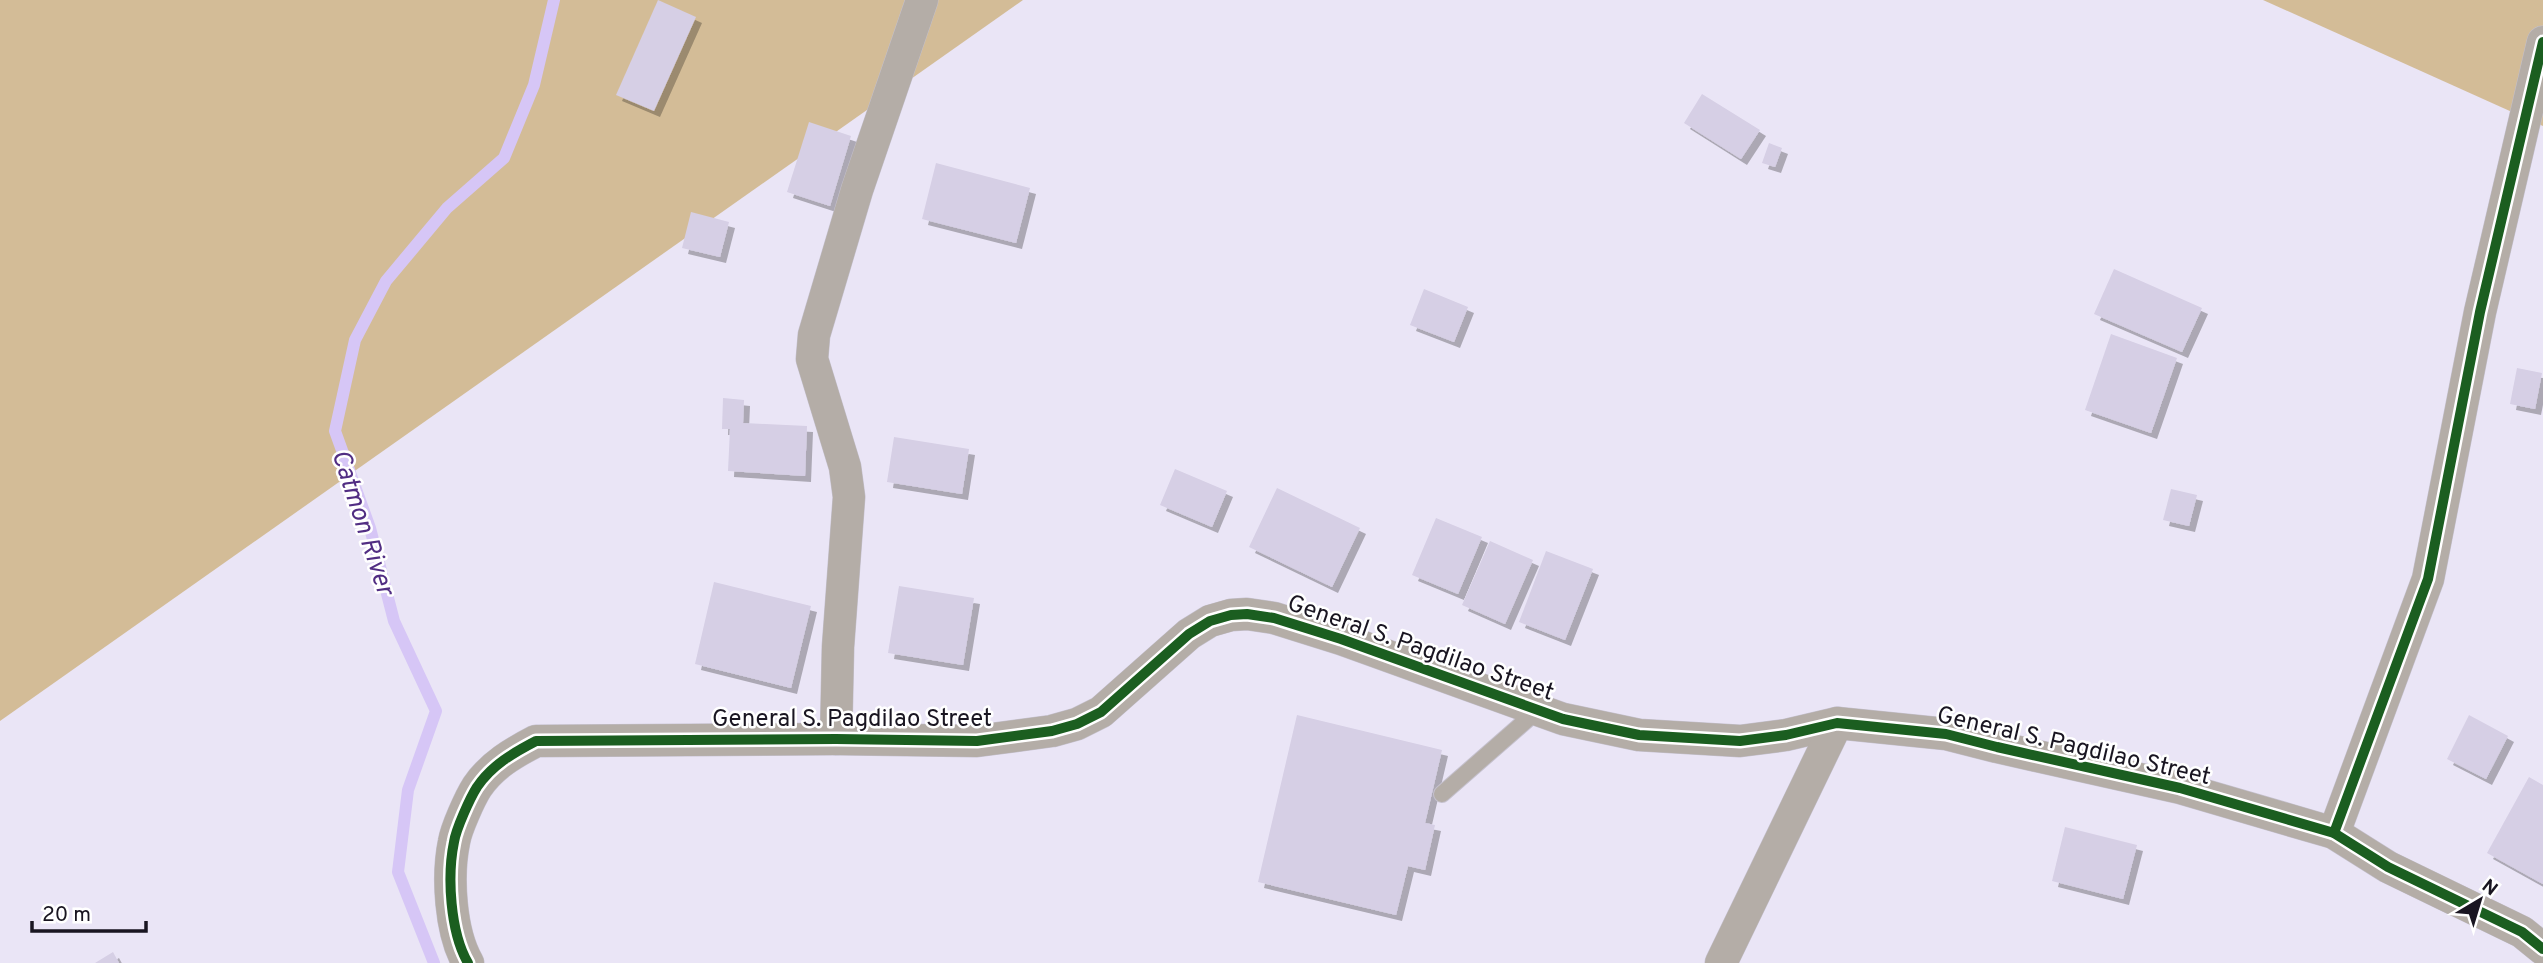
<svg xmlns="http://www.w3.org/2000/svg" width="2543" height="963" viewBox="0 0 2543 963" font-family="Overpass,sans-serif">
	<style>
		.forest { fill: #d3bc97 }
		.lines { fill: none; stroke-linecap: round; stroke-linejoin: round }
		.stream { stroke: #d6c6f6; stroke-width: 12 }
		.building { fill: #d6cfe5; filter: url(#shadow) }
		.service-casing { stroke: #c5c1ce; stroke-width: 18 }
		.minor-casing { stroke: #c5c1ce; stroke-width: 33 }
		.service { stroke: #b4ada7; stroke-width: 16 }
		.minor { stroke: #b4ada7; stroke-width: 32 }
		.cycleway-casing { stroke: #fff; stroke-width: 15 }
		.cycleway { stroke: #1b5e20; stroke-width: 10 }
		.labels { text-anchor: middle; stroke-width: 5; stroke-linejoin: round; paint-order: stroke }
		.street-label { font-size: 24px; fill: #191521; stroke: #fff }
		.water-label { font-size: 26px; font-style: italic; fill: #512d83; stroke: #fff }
	</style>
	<defs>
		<filter id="shadow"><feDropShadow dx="6" dy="6" stdDeviation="0" flood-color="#0004"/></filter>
	</defs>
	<rect width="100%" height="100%" fill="#eae5f6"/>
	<!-- forest -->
	<g class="forest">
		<path d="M0,0H1023L0,721Z"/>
		<path d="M2263,0H2543V126Z"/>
	</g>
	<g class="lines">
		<!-- stream -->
		<path class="stream" d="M434,963L398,872L408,790L436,711L394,621L370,528L335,431L355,340L386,281L447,208L504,158L534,85L554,0"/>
	</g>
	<!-- building -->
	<g class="building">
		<path d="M658,0L696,17L654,111L616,95Z"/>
		<path d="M1702,94L1760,130L1741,159L1684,123Z"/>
		<path d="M809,122L851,136L830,206L787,192Z"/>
		<path d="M1769,143L1782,148L1775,167L1762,163Z"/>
		<path d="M936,163L1030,188L1016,243L922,219Z"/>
		<path d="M691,212L729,222L720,257L682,248Z"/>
		<path d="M2114,269L2202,308L2182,352L2094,314Z"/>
		<path d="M1424,289L1468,307L1454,342L1410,325Z"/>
		<path d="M2111,334L2177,358L2151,433L2085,410Z"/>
		<path d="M2517,368L2542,373L2535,409L2510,404Z"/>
		<path d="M723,398L744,400L743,423L807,426L805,476L728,471L730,429H722Z"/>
		<path d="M894,437L969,449L962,494L887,482Z"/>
		<path d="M1175,469L1227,491L1212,527L1160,505Z"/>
		<path d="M1277,488L1360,528L1332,587L1249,547Z"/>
		<path d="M2171,489L2197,495L2189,526L2163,520Z"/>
		<path d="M1436,518L1482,537L1458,594L1412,575Z"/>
		<path d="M1490,541L1533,560L1505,624L1462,605Z"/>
		<path d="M1546,551L1593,569L1565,640L1519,622Z"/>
		<path d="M714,582L811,606L791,688L695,664Z"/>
		<path d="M899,586L974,598L963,665L888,653Z"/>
		<path d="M1297,715L1442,750L1425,823L1435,825L1425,870L1408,866L1396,915L1258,882Z"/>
		<path d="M2469,715L2508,736L2486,779L2447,759Z"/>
		<path d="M2529,777L2543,785V884L2487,853Z"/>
		<path d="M2065,827L2137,845L2123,899L2052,881Z"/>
		<path d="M113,952L119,963H95Z"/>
	</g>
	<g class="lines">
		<defs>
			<path id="service" d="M1442,794L1538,710"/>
			<g id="minor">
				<path d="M836,739L838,647L849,497L845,467L812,359L814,335L857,190L922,0"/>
				<path d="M2334,833L2428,579L2480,312L2543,42"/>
				<path d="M468,963C450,932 447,876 454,842C456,829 470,798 477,787C492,765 513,753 536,741L836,739L977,741L1052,731L1077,724L1101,712L1189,634L1210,621L1231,615L1247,614L1274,618L1341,639L1563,719L1639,735L1740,741L1786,735L1837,723L1946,734L1997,747L2180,788L2334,833L2388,867L2522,932L2543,949"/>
				<path d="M1721,963L1837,723"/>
			</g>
		</defs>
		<!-- service casing -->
		<use href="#service" class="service-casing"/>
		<!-- minor casing -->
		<use href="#minor" class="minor-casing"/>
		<!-- service -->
		<use href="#service" class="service"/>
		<!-- minor -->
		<use href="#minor" class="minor"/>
		<defs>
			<g id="cycleway">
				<path d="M2334,833L2428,579L2480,312L2543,42"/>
				<path d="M468,963C450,932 447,876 454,842C456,829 470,798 477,787C492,765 513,753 536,741L836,739L977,741L1052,731L1077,724L1101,712L1189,634L1210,621L1231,615L1247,614L1274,618L1341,639L1563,719L1639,735L1740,741L1786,735L1837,723L1946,734L1997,747L2180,788L2334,833L2388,867L2522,932L2543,949"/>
			</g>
		</defs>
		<!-- cycleway casing -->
		<use href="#cycleway" class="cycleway-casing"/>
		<!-- cycleway -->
		<use href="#cycleway" class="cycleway"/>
	</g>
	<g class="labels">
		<!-- street labels -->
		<g class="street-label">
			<text transform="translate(1421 647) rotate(19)" y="8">General S. Pagdilao Street</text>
			<text x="852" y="726">General S. Pagdilao Street</text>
			<text transform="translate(2074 745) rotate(13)" y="8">General S. Pagdilao Street</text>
		</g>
		<!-- water labels -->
		<g class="water-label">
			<text transform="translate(364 522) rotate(72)" y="9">Catmon River</text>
		</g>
	</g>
	<!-- north arrow -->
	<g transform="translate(2480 900) rotate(38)" stroke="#ffffff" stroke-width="5" paint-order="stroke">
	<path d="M0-5L12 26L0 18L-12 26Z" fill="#191521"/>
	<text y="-10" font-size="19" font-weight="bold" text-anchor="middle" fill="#191521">N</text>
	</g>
	<!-- scale -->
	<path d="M32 921v10h114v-10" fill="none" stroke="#191521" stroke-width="3.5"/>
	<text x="42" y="921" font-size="21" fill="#191521" stroke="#ffffff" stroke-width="5" paint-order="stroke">20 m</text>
</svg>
